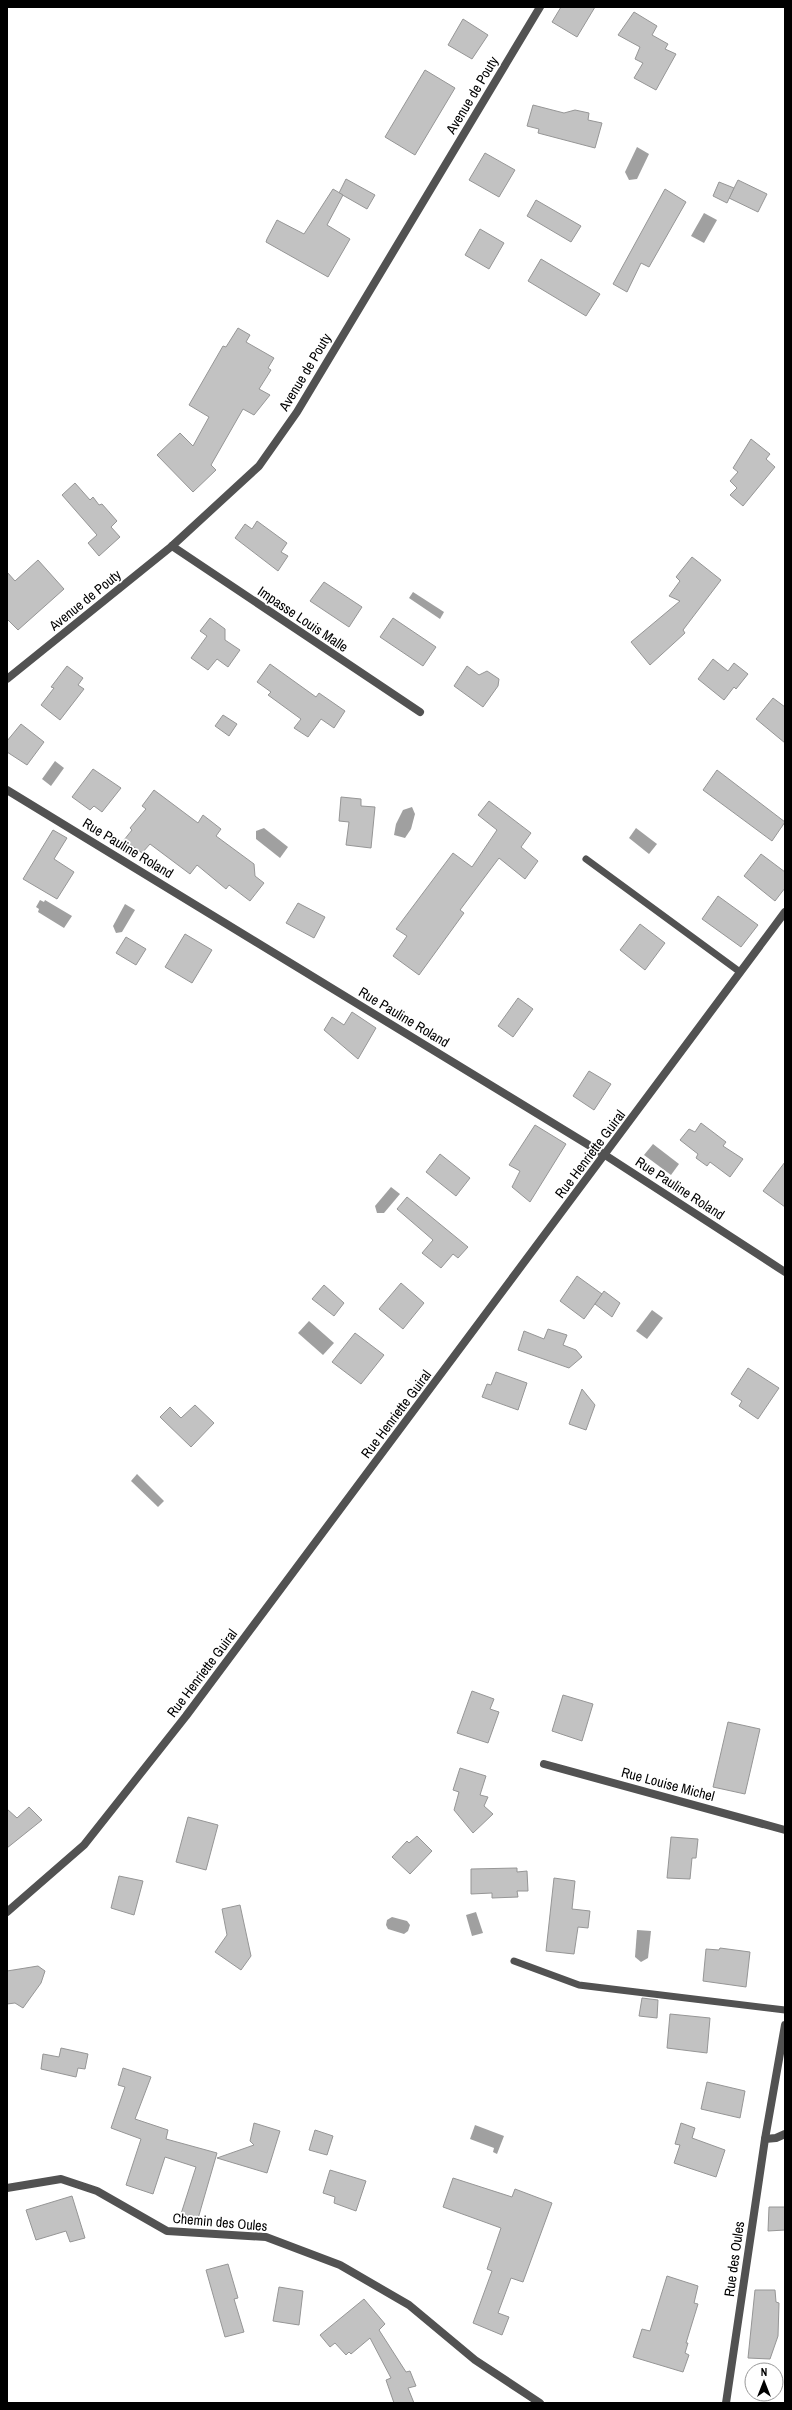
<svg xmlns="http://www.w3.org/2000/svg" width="792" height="2410" viewBox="0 0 792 2410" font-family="'Archivo Narrow',sans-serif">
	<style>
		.water { fill: #a0a0a0 }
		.building { fill: #c2c2c2; stroke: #969696 }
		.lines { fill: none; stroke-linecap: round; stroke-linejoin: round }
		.lane { stroke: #525252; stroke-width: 7 }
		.street { stroke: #525252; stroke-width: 8 }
		.labels { text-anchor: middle; stroke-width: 3.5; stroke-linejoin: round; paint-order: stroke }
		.street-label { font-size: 14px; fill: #000; stroke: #fff }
	</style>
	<rect width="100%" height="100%" fill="#fff"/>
	<!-- water -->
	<g class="water">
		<path d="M637,147L649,154L637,179L629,180L625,172Z"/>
		<path d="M704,213L717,220L704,243L691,236Z"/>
		<path d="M413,592L444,612L440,619L409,598Z"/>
		<path d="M55,761L64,768L51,786L42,779Z"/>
		<path d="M412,807L415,814L411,829L405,838L394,835L396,824L403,810Z"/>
		<path d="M264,828L288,847L280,858L256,839V831Z"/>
		<path d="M636,828L657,844L649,854L629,838Z"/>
		<path d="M40,900L44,902L45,900L72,916L64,928L38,912L39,909L36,907Z"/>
		<path d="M125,904L135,910L122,932L116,933L113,926Z"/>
		<path d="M653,1144L679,1164L671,1175L644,1155Z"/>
		<path d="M391,1187L400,1194L384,1213H377L375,1206Z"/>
		<path d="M652,1310L663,1318L647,1339L636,1331Z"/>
		<path d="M309,1321L334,1343L323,1355L298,1333Z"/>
		<path d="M137,1474L164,1501L158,1507L131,1481Z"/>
		<path d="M476,1912L483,1933L472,1936L466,1915Z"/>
		<path d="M392,1917L407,1921L410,1925L408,1931L404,1934L388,1929L386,1925L387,1920Z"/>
		<path d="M637,1930L651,1931L648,1958L641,1962L635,1957Z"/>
		<path d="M475,2125L504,2136L497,2154L493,2152L494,2148L470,2139Z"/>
	</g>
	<!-- building -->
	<g class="building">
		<path d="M561,7H595L577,37L552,22Z"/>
		<path d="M634,12L657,26L652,35L668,44L665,49L676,54L656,90L634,78L643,63L635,59L640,47L618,35Z"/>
		<path d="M463,19L488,35L472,59L448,45Z"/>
		<path d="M425,70L455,88L415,155L385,137Z"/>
		<path d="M533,105L564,113L575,110L589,113L588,120L602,123L595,148L538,133L539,129L527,126Z"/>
		<path d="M485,153L515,170L499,197L469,180Z"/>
		<path d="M346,179L375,195L367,209L339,193Z"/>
		<path d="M738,180L767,194L758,212L729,198Z"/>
		<path d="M719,182L734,188L727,203L713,196Z"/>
		<path d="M333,189L343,195L327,225L350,239L328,277L266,242L267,239L277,220L304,234Z"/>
		<path d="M665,189L686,202L649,267L641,263L627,292L613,284Z"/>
		<path d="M536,200L581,226L571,242L527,216Z"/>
		<path d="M480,229L504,243L489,269L465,255Z"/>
		<path d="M541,259L600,294L586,316L528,281Z"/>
		<path d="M238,328L250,335L246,342L274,358L268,368L271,370L259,389L270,395L254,415L243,409L211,465L216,470L193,492L157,455L180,433L193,446L209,417L189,405L223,346L226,347Z"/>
		<path d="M751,439L770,454L766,459L775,467L743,506L730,495L737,488L730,481L738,472L733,468Z"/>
		<path d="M75,483L90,500L93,497L99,505L102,504L117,521L111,527L120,537L99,556L88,543L97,535L62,495Z"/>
		<path d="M257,521L287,543L281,552L288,556L278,571L235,538L245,524L252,529Z"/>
		<path d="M692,557L721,580L683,630L685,633L650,665L631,642L680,601L669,596L680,581L676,577Z"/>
		<path d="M38,560L64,589L18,630L7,619V572L15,581Z"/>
		<path d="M324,582L362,607L349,627L310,601Z"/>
		<path d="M210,618L225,629V640L240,650L228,667L217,659L208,670L191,658L207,636L200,631Z"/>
		<path d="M393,618L436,647L423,666L380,637Z"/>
		<path d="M713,659L728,671L734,663L748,674L736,689L734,687L724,700L698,679Z"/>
		<path d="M270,664L316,697L319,693L345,711L334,728L321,719L308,737L294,728L301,719L268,695L271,692L257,682Z"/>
		<path d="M67,666L83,678L78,685L84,689L60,720L41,705L54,688L51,687Z"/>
		<path d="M467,666L479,675L487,671L499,679L498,686L483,707L454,686Z"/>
		<path d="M773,698L785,707V743L756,719Z"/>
		<path d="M223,715L237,724L229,736L215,726Z"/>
		<path d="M21,724L44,742L27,765L7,752V741Z"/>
		<path d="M93,769L121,788L102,812L94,806L90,810L72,797Z"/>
		<path d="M717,770L785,822L772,841L703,790Z"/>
		<path d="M154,790L198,823L203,815L221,829L216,836L254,864L255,876L264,883L250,901L229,885L226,889L197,865L190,874L150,844L142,853L124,840L132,830L130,828L146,809L142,806Z"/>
		<path d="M341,797L361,799V806L375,807L371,848L346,845L349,822L339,821Z"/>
		<path d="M489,801L531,833L521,847L538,861L525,879L499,858L460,910L464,913L419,975L393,956L407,936L396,929L453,853L472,867L497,830L478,815Z"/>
		<path d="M53,830L67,838L54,859L74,872L57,899L23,879Z"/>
		<path d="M761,854L785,872V888L775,901L744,876Z"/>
		<path d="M718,896L758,925L741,947L702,919Z"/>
		<path d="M298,903L325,917L314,938L286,923Z"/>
		<path d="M640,924L665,943L645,970L620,950Z"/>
		<path d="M185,934L212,950L192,983L165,967Z"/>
		<path d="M126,937L146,949L136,965L116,953Z"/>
		<path d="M518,998L533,1009L513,1037L498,1026Z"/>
		<path d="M352,1012L376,1028L358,1059L324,1030L332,1017L344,1025Z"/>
		<path d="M589,1071L611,1084L594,1110L573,1096Z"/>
		<path d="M701,1123L726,1142L723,1146L743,1159L730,1177L710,1162L707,1166L696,1158L698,1154L680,1140L689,1129L695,1132Z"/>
		<path d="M535,1125L566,1144L530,1202L512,1187L520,1171L509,1165Z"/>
		<path d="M440,1154L470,1178L456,1196L426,1172Z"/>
		<path d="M785,1162V1207L763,1191Z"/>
		<path d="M407,1197L468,1247L458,1258L453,1254L441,1268L422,1253L433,1240L397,1209Z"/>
		<path d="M577,1276L602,1294L584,1319L560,1301Z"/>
		<path d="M401,1283L424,1303L403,1329L379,1309Z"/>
		<path d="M324,1285L344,1303L334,1316L312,1299Z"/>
		<path d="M604,1291L620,1303L612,1317L595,1304Z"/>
		<path d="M548,1329L567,1335L563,1345L576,1350L582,1357L569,1368L518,1350L524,1331L544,1339Z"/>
		<path d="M355,1333L384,1355L361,1384L332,1362Z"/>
		<path d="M748,1368L779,1388L758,1419L739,1406L742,1401L731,1394Z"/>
		<path d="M496,1372L527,1383L518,1410L482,1397L487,1384L491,1385Z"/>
		<path d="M582,1389L595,1405L586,1430L569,1424Z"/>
		<path d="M195,1405L214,1423L191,1447L160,1417L170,1407L181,1418Z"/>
		<path d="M472,1691L494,1699L490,1709L499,1712L488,1743L457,1733Z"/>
		<path d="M563,1695L593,1704L582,1741L552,1731Z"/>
		<path d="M728,1722L760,1729L745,1794L713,1787Z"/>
		<path d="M460,1768L486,1776L480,1795L488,1797L484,1806L493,1814L473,1833L454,1810L459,1792L453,1790Z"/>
		<path d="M29,1807L42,1820L7,1848V1809L17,1818Z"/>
		<path d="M188,1817L218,1825L206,1870L176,1862Z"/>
		<path d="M417,1836L432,1851L410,1874L392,1857L407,1841L409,1843Z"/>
		<path d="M671,1837L698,1839L696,1858H692L690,1879L667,1878Z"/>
		<path d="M517,1868V1872L527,1871L528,1891H517L518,1897L492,1898V1893L471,1894V1869Z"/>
		<path d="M119,1876L143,1881L134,1915L111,1908Z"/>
		<path d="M554,1878L575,1881L572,1909L590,1911L588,1928L578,1927L574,1954L546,1951Z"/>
		<path d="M240,1905L251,1956L241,1970L215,1952L227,1935L222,1909Z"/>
		<path d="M720,1948L750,1952L746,1987L703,1981L706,1949L719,1950Z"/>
		<path d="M38,1966L45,1971L41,1983L23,2008L15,2003L7,2004V1971Z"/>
		<path d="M642,1998L658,2000L657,2018L639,2016Z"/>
		<path d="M670,2014L710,2018L707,2053L667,2048Z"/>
		<path d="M61,2048L88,2054L85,2069L78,2068L76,2077L41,2069L43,2054L59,2057Z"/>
		<path d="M123,2068L151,2077L135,2119L168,2130L166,2139L217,2153L197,2222L180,2217L196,2167L165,2157L153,2194L126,2185L141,2139L111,2128L125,2087L118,2085Z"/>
		<path d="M707,2082L745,2091L740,2118L701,2109Z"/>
		<path d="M254,2123L280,2131L267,2173L217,2158L254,2145L250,2141Z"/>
		<path d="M681,2123L695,2128L692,2138L725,2150L716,2177L674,2163L680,2145L675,2144Z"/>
		<path d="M315,2130L333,2136L327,2155L309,2150Z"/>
		<path d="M330,2170L366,2181L356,2211L334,2203L335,2197L323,2193Z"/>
		<path d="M453,2178L512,2197L515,2189L552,2203L523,2282L511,2278L498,2313L509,2317L502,2335L473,2323L492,2271L487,2269L501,2228L443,2207Z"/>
		<path d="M72,2196L85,2238L70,2242L66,2231L36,2240L26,2210Z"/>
		<path d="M769,2207H785V2230L768,2231Z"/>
		<path d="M228,2264L238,2298L234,2299L244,2332L225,2337L206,2270Z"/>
		<path d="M667,2276L698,2286L694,2303L698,2304L686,2343H688L685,2353L689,2355L683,2372L633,2357L642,2329L650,2331Z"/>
		<path d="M279,2287L303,2291L299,2325L273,2321Z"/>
		<path d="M755,2290H775L776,2302L779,2303L778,2336L770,2359L748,2358Z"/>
		<path d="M364,2299L385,2324L379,2330L406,2372L410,2371L416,2386L408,2388L414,2403H394L386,2380L391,2378L370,2338L351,2354L349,2352L346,2355L335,2343L330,2347L320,2335Z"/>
	</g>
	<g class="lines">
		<!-- lane -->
		<g class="lane">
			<path d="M586,859L740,972"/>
			<path d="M514,1961L579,1985L785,2010"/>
		</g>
		<!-- street -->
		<g class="street">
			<path d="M172,546L420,712"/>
			<path d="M7,679L172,546L259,466L297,412L540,7"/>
			<path d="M7,790L605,1155L785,1272"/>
			<path d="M544,1764L785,1830"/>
			<path d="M7,1912L84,1845L186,1716L785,912"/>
			<path d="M765,2139L785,2025"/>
			<path d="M7,2188L61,2179L97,2191L167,2231L266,2237L340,2265L409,2305L475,2360L540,2403"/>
			<path d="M726,2403L765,2139L776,2138L785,2134"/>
		</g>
	</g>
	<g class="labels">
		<!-- street labels -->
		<g class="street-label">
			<text transform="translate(472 95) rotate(-59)" y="5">Avenue de Pouty</text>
			<text transform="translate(305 372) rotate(-59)" y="5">Avenue de Pouty</text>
			<text transform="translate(85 600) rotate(-39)" y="5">Avenue de Pouty</text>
			<text transform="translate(303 619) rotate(34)" y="5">Impasse Louis Malle</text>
			<text transform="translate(128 848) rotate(31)" y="5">Rue Pauline Roland</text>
			<text transform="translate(404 1017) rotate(31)" y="5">Rue Pauline Roland</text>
			<text transform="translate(590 1154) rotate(-53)" y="5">Rue Henriette Guiral</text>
			<text transform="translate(680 1188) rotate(33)" y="5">Rue Pauline Roland</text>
			<text transform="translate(396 1414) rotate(-53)" y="5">Rue Henriette Guiral</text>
			<text transform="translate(202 1673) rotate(-53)" y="5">Rue Henriette Guiral</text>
			<text transform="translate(668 1784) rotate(15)" y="5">Rue Louise Michel</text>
			<text transform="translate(220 2222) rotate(5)" y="5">Chemin des Oules</text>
			<text transform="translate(734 2259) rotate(-82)" y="5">Rue des Oules</text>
		</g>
	</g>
	<!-- border -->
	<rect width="792" height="2410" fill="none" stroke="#000000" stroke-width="16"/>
	<!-- north arrow -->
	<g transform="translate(764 2382)"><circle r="19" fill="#ffffff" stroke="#999999"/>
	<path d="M0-3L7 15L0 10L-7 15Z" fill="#000000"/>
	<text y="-6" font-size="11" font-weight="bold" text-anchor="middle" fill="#000000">N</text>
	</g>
</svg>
